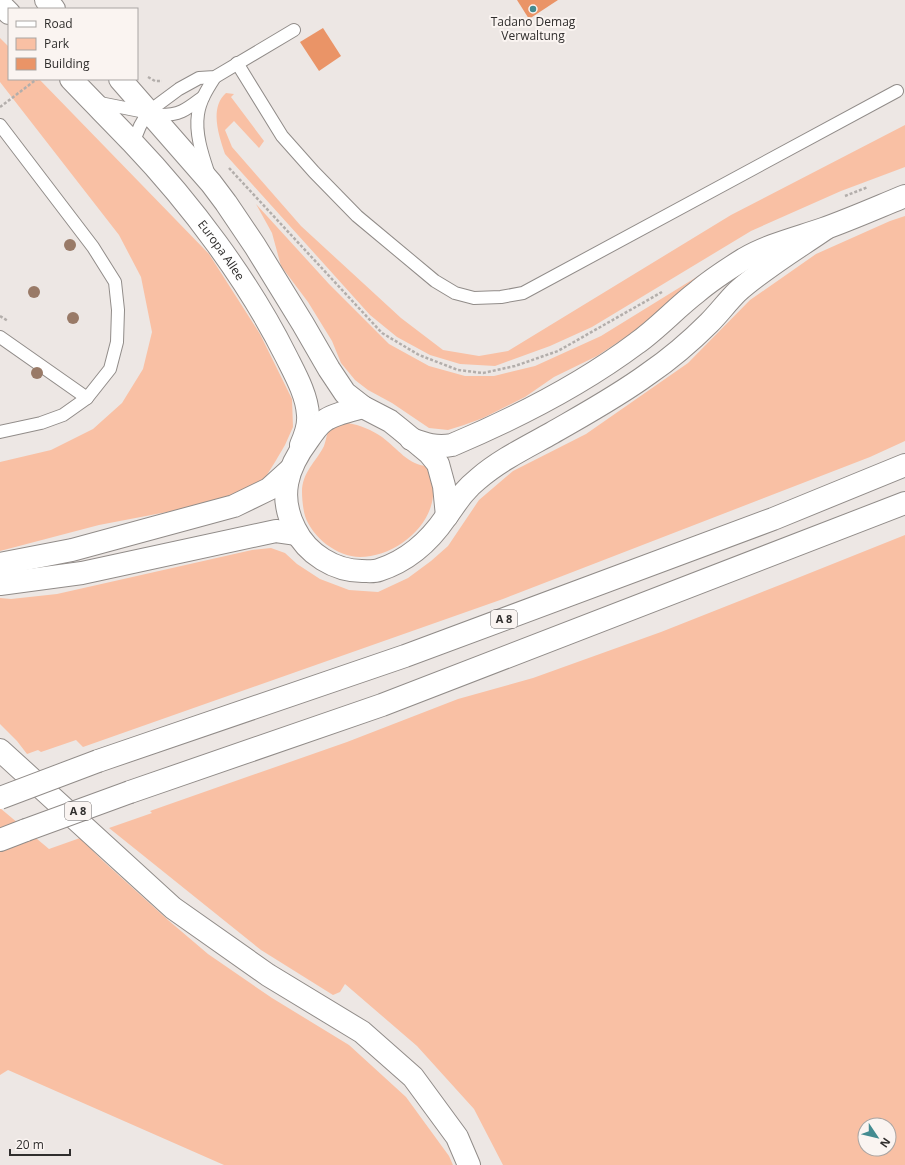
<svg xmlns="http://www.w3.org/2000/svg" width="905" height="1165" viewBox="0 0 905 1165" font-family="'Open Sans',sans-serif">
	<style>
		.green { fill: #f9c0a4; fill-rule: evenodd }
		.building { fill: #ea9467 }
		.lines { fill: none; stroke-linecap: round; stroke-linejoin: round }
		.service-casing { stroke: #918c89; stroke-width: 14 }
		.tertiary-casing { stroke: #918c89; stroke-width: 24 }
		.secondary-casing { stroke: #918c89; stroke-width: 24 }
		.motorway-casing { stroke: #918c89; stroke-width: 24 }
		.path { stroke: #b3aeab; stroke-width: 2.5; stroke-dasharray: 3 2; stroke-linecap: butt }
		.service { stroke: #fff; stroke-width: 12 }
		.tertiary { stroke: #fff; stroke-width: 22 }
		.secondary { stroke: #fff; stroke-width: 22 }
		.motorway { stroke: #fff; stroke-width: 22 }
		.motorway-bridge-casing { stroke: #918c89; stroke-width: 24; stroke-linecap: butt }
		.motorway-bridge { stroke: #fff; stroke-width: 22 }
		.tree { fill: #997a67 }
		.poi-dot { fill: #438b90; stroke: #faf4f1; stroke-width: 1.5 }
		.labels { text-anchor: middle; stroke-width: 4; stroke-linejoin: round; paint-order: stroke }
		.shield { fill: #faf4f1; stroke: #6d6968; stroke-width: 1 }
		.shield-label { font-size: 11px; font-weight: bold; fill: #302e2d }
		.poi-label { font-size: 12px; fill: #302e2d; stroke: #faf4f1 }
		.street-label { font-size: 12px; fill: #302e2d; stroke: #faf4f1 }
	</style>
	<rect width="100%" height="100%" fill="#ede7e4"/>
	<!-- green -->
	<g class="green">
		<path d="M0,38L9,47V79H39L209,254L260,334L292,399L293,427L285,445L275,462L265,478L252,489L214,503L99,525L0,551V462L51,450L93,429L122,403L143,369L152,332L141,277L119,235L0,82Z"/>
		<path d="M226,93L234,94L231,97L264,141L259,148L234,121L225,130L232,147L301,226L401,318L443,350L479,356L508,351L731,215L905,125V167L841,191L751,231L592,327L550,346L495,366L460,364L430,355L397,337L370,315L225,154C219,136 209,108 226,93Z"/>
		<path d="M256,204L329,284L389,344L429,366L465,376H494L535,366L601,336L708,270L650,321L597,356L554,377L525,397L483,418L464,425L448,430L429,428L392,403L368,390L355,380L341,363L332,341L308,302L281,266L272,233Z"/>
		<path d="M905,216V441L870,457L503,599L83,747L76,740L41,752L38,750L27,754L17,741L0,724V598L11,599L57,594L252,550L271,548L285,553L297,564L320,579L349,590L378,592L408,578L431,561L448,546L479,500L513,471L586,434L688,363L750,300L816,254L890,221Z"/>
		<path d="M348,423C360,425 372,430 382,437C397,448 409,466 428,466C431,476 435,485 433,496C430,529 393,557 360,557C337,557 312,537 305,516C303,509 302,498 302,492C302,472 316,462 324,446C326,440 327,434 329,428Z"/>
		<path d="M905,535V1165H503L474,1109L417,1046L345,984L340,992L333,995L261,950L109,828L152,813L150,811L347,742L458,699L533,678L661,632L790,581ZM865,1125H889V1149H865Z"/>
		<path d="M0,808L49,849L80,838L103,861L168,920L208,954L272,998L349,1045L406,1097L449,1156L453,1165H224L8,1070L0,1075Z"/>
	</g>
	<!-- building -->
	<g class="building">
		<path d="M517,0H558L529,19Z"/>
		<path d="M323,28L341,56L319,71L300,42Z"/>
	</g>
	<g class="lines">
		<defs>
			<g id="service">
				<path d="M237,63L282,136L314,172L357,216L435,281L455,293L474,298L501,297L523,293L897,91"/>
				<path d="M95,102L160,115C181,115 187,109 203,97"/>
				<path d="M0,125L93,247L115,282L118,310L117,342L110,369L87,398L63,415L41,423L0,432"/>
				<path d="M133,143L140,126L148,112L179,89L199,78L215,77L294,30"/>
				<path d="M208,172C202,154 195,133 198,114C200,100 208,88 215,77"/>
				<path d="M0,337L87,398"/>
			</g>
			<path id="tertiary" d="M0,750L173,908L268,975L362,1032L413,1077L457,1137L469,1165"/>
			<g id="secondary">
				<path d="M46,0L54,9"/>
				<path d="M0,4L9,13"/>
				<path id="s1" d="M71,79C91,100 112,121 132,142C191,204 248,280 286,356C295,374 307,395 308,415C309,425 305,436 301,445"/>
				<path d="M120,79L211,183L226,203L255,246L303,324L329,369L345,393L363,407L390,421L400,429L429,453L438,464L444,486L447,516"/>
				<path d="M363,407C352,410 333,414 324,421C318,425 312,434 308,440C287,468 278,496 295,529C307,554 335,571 362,571C368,571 374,572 379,570C407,561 429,542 446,517C457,502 463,491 478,479C500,460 527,447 552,433C585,414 618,396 648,374C670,359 690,342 709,323C719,313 727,302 737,292C764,268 796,249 825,229"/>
				<path d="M411,439C425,444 436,448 452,445C516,418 581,385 637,343C658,328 676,308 697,292C712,279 728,269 744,259C768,245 797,238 823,229C851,219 878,207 905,196"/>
				<path d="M0,564L72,550L234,506L269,489L290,470"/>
				<path d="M0,584L82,573L276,531L297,534"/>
			</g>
			<g id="motorway">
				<path d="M98,761L405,656L773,519L905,465"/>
				<path d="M130,792L382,705L905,503"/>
				<path d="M0,840L26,830"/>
			</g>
		</defs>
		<!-- service casing -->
		<use href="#service" class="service-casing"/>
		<!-- tertiary casing -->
		<use href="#tertiary" class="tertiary-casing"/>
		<!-- secondary casing -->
		<use href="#secondary" class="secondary-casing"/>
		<!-- motorway casing -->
		<use href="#motorway" class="motorway-casing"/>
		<!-- path -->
		<g class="path">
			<path d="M148,77L155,81H162"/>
			<path d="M0,107L37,79"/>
			<path d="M229,168L382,333L419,355L458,370L483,373L515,366L558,351L662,292"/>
			<path d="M845,196L868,187"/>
			<path d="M0,316L8,321"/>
		</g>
		<!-- service -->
		<use href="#service" class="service"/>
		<!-- tertiary -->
		<use href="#tertiary" class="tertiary"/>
		<!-- secondary -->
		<use href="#secondary" class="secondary"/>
		<!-- motorway -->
		<use href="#motorway" class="motorway"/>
		<defs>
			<g id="motorway-bridge">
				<path d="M0,798L98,761"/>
				<path d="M26,830L130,792"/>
			</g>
		</defs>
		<!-- motorway-bridge casing -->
		<use href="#motorway-bridge" class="motorway-bridge-casing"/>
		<!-- motorway-bridge -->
		<use href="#motorway-bridge" class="motorway-bridge"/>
	</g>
	<!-- trees -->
	<g class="tree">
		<circle cx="70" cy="245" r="6"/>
		<circle cx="34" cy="292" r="6"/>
		<circle cx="73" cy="318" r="6"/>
		<circle cx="37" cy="373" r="6"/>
	</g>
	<!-- markers -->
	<circle class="poi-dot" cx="533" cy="9" r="4"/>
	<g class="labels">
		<!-- shield labels -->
		<g class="shield">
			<rect x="491" y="610" width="26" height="18" rx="3"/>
			<rect x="65" y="802" width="26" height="18" rx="3"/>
		</g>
		<g class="shield-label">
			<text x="504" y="623">A 8</text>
			<text x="78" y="815">A 8</text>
		</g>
		<!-- poi labels -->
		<g class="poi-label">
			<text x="533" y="26">Tadano Demag<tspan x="533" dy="14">Verwaltung</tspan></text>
		</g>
		<!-- street labels -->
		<g class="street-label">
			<text dy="4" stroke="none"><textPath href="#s1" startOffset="228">Europa Allee</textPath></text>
		</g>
	</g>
	<!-- legend -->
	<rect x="8" y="8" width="130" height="72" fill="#faf4f1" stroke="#a9a5a3"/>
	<rect x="16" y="21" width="20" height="6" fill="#ffffff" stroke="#a9a5a3"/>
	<text x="44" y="28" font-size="12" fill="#302e2d">Road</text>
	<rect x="16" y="38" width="20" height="12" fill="#f9c0a4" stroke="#a9a5a3"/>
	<text x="44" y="48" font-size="12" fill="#302e2d">Park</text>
	<rect x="16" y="58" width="20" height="12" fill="#ea9467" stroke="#a9a5a3"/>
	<text x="44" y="68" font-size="12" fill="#302e2d">Building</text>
	<!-- north arrow -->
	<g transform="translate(877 1137) rotate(125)"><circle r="19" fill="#faf4f1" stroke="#a9a5a3"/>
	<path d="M0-3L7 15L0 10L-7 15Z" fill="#438b90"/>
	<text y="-6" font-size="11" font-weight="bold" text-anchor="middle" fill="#302e2d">N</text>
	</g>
	<!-- scale -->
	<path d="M10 1149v6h60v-6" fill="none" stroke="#302e2d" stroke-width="2"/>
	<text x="16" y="1149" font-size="12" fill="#302e2d" stroke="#faf4f1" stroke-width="3" paint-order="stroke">20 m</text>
</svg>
